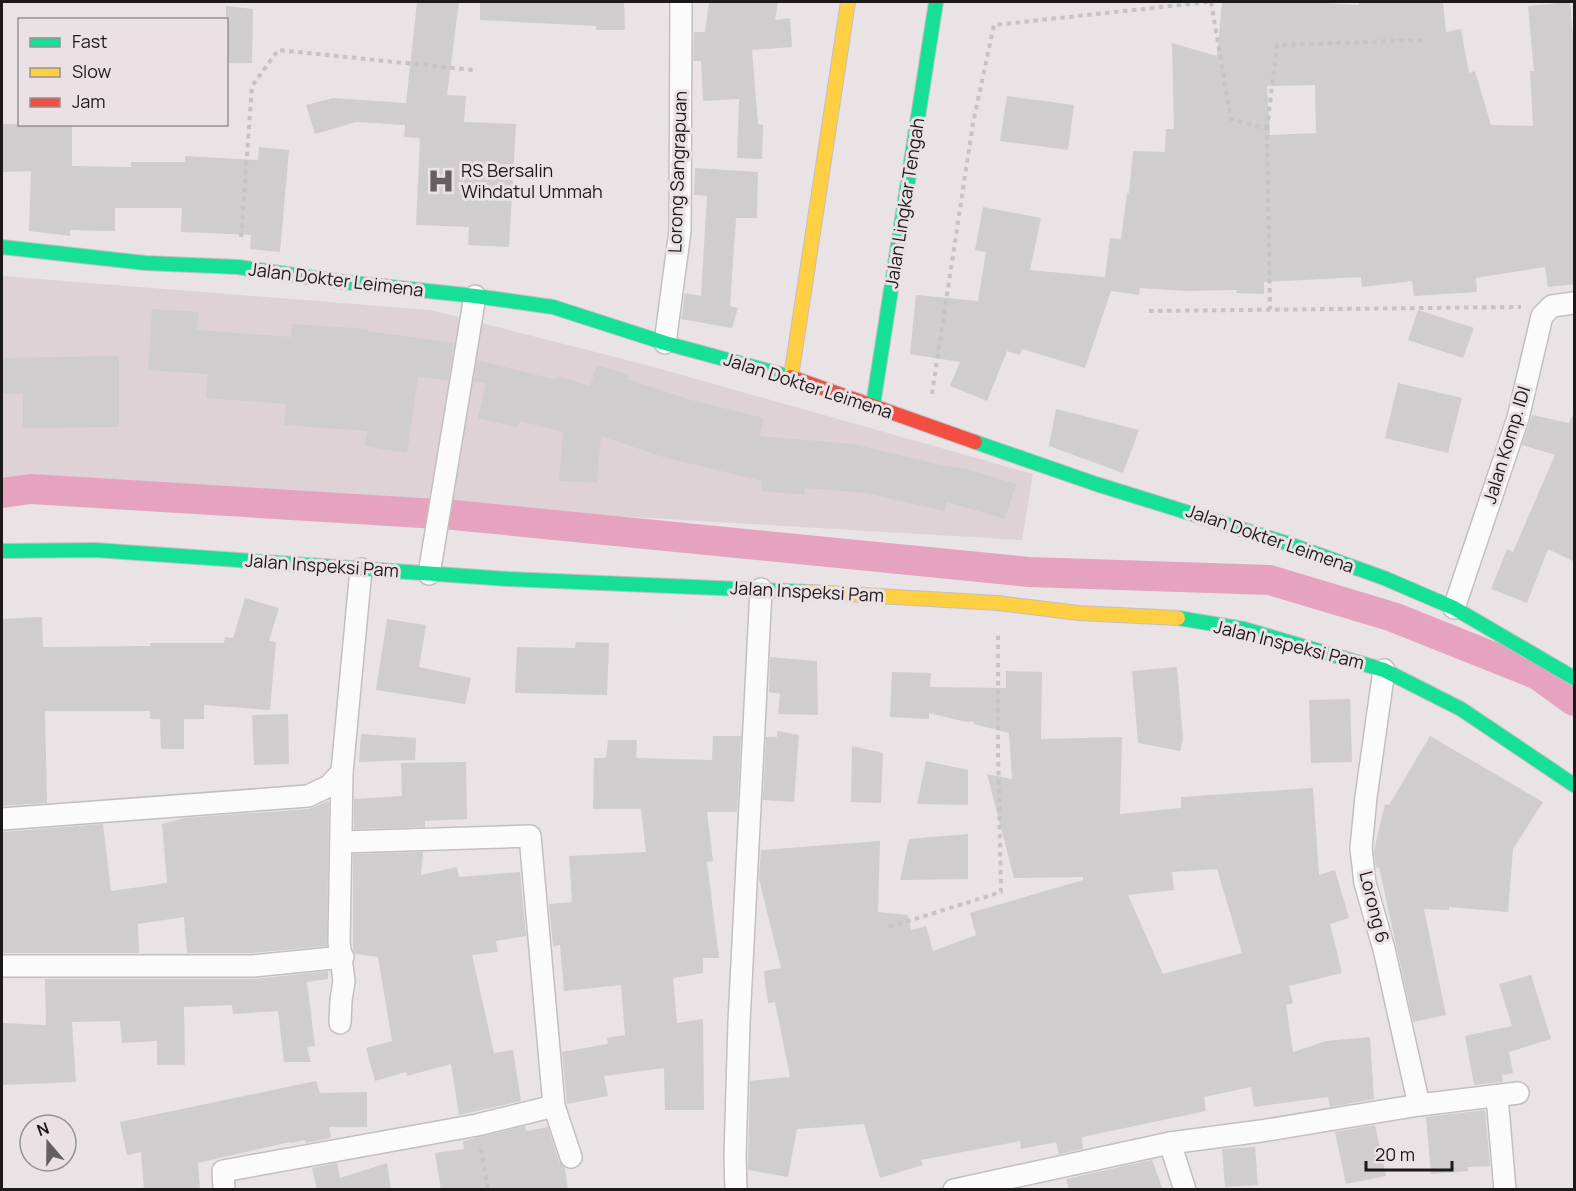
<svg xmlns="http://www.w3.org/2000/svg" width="1576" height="1191" viewBox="0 0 1576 1191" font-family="Manrope,sans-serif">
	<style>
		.built { fill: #ded2d7 }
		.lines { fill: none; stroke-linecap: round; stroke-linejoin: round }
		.canal { stroke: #e5a3bf; stroke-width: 30 }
		.building { fill: #cfcdce; fill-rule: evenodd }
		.street-casing { stroke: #c3bfc1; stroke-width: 24 }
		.fast-casing { stroke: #c3bfc1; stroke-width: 16 }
		.slow-casing { stroke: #c3bfc1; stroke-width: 16 }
		.jam-casing { stroke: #c3bfc1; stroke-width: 16 }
		.path { stroke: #c6c3c5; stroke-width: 4; stroke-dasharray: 4.5 4.5; stroke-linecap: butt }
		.street { stroke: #fcfbfb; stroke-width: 21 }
		.fast { stroke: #16e098; stroke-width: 14 }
		.slow { stroke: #ffcf43; stroke-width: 14 }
		.jam { stroke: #f24e42; stroke-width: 14 }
		.labels { text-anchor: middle; stroke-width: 6; stroke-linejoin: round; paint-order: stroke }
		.poi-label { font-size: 18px; fill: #1c191a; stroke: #ebe1e5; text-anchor: start }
		.street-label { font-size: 18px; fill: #1c191a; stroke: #ebe1e5 }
	</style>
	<rect width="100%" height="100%" fill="#e9e3e6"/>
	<!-- built -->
	<path class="built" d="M2,276L431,310L650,366L1033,474L1022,540L2,480Z"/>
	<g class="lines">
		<!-- canal -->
		<path class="canal" d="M2,493L31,489L454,515L1029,572L1270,580L1393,617L1538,675L1574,701"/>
	</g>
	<!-- building -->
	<g class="building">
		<path d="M417,2H459L447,95L466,96L464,122L516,124L509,247L468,245L469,227L416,225L420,138L404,137L405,125L356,122L315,134L306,105L333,98L406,103Z"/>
		<path d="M480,2H624L625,30H596V26L480,20Z"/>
		<path d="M709,2H778L775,20L790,18L792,47L752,50L758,124L763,125L762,159L737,158L739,99L703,101L701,61H693L694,32H705Z"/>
		<path d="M1222,2H1306L1359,5V2H1443L1446,32L1461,29L1469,73L1475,71L1491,125L1533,126L1530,71H1534L1528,6L1570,2L1573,36H1575V284L1548,287L1545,267L1476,278L1477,292L1414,296L1412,281L1362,287L1361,277L1264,282V294L1236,293L1237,290L1184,291L1140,288L1139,295L1111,291L1085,368L1022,349L1020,355L1007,351L987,401L950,386L960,362L910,354L916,295L978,301L986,252L975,250L983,207L1041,218L1030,270L1105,277L1110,238L1121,239L1127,193H1129L1133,151L1165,152L1166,129H1174L1172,43L1217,56ZM1315,85L1316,133L1270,135L1267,86Z"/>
		<path d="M226,6L253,9L252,63H226Z"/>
		<path d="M1007,96L1074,105L1068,150L1000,141Z"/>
		<path d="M2,124H72V166L131,167V162H185V156L258,160L259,147L289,150L280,252L250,249L251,235L181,232L182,208H115V231L70,230V236L29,231L31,171L2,172Z"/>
		<path d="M695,168L758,172L757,218H736L730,306L738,308L732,328L681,319L685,293L701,296L707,196L694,195Z"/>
		<path d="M152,309L199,312L197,330L291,337L292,324L368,329L367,331L454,343L448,380L418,377L407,453L364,446L367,431L284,425L286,404L206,398L208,374L148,370Z"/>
		<path d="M1418,310L1474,328L1463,358L1408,340Z"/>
		<path d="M119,356V427L23,428V394H2V358Z"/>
		<path d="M477,360L556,380L557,376L590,386L597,365L629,375L627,379L691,400L764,418L760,436L853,444L937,464L967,469L1016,484L1005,519L947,502L945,511L865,493L805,488L804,495L761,491L762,481L663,457L601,436L597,483L559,481L563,432L520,421L518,428L478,418L486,383L474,382Z"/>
		<path d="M1398,383L1462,398L1448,453L1385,438Z"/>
		<path d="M1056,409L1139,430L1123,473L1049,446Z"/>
		<path d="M1575,410V562L1548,549L1527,603L1491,589L1507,549L1513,552L1555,455L1522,445L1532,415L1569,423Z"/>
		<path d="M245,598L279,608L269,641L276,642L270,710L204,705V719H184V749H161L160,719H150V711H45L47,803L2,806V619L42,617L43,647L150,646V643H224L225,637L233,638Z"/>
		<path d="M387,619L426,625L419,667L471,678L465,704L376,690Z"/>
		<path d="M576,642L609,643L607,695L515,693L517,647L575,648Z"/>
		<path d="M770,657L817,661L818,715L778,714L780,694L769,692Z"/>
		<path d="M1177,667L1183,739L1180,751L1138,743L1132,671Z"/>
		<path d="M1006,671L1042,672L1041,739L1122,737L1120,814L1181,808V797L1313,788L1319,875L1335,870L1349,918L1330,924L1342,973L1289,986L1293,1003L1286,1005L1293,1052L1326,1041L1370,1037L1374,1099L1330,1107L1328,1097L1254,1107L1251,1087L1204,1097L1206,1111L1082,1137L1083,1149L1059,1154L1056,1142L1021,1149L1020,1141L921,1160L923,1165L880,1178L864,1124L797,1129L788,1177L748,1170L750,1081L790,1077L775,1002L768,1003L765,982L764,971L781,968L759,879L761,850L880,841L878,912L908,915L911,930L926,926L933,951L976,935L970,913L1083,880V877L1014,878L987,774L1012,779L1009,733L974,724L973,721L966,722L929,713V719L890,717L892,672L931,673L930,687L1006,688ZM1217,869L1242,953L1163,974L1128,895L1174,890L1172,872Z"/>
		<path d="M1350,699L1352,762L1311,763L1309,700Z"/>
		<path d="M288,714L289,764L254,765L252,715Z"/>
		<path d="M777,731L799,735L794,802L763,800L766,737H777Z"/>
		<path d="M361,734L416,738L415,760L359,762Z"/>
		<path d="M713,736H741L737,812H707L713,861L707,862L719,958H703V973L673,978L677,1023L703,1019L704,1110H665L664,1068L604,1076L608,1096L567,1104L562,1052L608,1044L607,1038L625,1035L621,985L564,991L560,945L553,946L549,904L572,902L569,856L646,852L641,809H593L594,758H606L608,740H637L636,758L712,760Z"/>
		<path d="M1430,736L1543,802L1513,849L1508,912L1449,907V910L1424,909L1446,1015L1413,1022L1379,867L1376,868L1374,850L1385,804L1389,805Z"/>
		<path d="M852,746L883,753L881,803L851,802Z"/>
		<path d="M926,761L968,770V805L917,804Z"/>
		<path d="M466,762L467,819L425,821V827L354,829V799L402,796L401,763Z"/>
		<path d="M329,801L327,946L252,953H187L184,917L138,924L139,953H2V832L103,824L111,891L167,883L162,824L184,818L309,809Z"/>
		<path d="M968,834V879L900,880L909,839Z"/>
		<path d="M423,852L421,875L457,867L459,877L520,872L526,936L496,941L498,952L472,955L494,1053L513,1050L521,1101L459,1115L451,1064L407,1076L406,1072L375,1081L366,1048L392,1041L378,957L355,954L353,949V854Z"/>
		<path d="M328,971V979L307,982L315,1046L307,1047L311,1062H284L278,1011L233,1014L232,1005L184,1007L185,1065H157V1041L122,1043L120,1021L72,1022L76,1082L2,1085V1023L46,1025L45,979H253Z"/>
		<path d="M1531,975L1551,1039L1509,1052L1513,1073L1502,1075L1503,1082L1474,1085L1465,1036L1512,1026L1499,984Z"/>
		<path d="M316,1081L320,1093L367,1092V1127H329L331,1138L306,1143L305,1140L291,1143L290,1142L198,1163L200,1190H144L141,1152L127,1155L120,1122Z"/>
		<path d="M1485,1110L1490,1166L1468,1167V1171L1431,1174L1426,1117Z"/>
		<path d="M1375,1125L1386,1176L1346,1184L1335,1132Z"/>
		<path d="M525,1126L526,1131L548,1127L559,1161L565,1168L568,1190H441L435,1153L464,1149L463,1141Z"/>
		<path d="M1255,1147L1258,1185L1225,1187L1222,1149Z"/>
		<path d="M1152,1160L1163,1190H1069L1066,1179Z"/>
		<path d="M337,1163L340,1178L387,1163L391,1190H317L312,1168Z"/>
	</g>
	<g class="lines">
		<defs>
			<g id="street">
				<path d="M665,343L680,231L681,2"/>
				<path d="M429,574L475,296"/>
				<path d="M1454,608L1518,418L1542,316L1552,306L1574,303"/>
				<path d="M1384,670L1366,797L1361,848L1365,883L1384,949L1419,1105"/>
				<path d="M2,819L308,796L329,786L342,772L361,569"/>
				<path d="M342,842L530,836L554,1106L571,1157"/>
				<path d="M2,966H253L343,957"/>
				<path d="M340,1023L341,1000L344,981L339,942L342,772"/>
				<path d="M1497,1096L1505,1190"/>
				<path d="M1170,1143L1185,1190"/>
				<path d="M224,1190L223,1171L477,1125L554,1106"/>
				<path d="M736,1190L735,1157L739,1022L761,589"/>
				<path d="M954,1190L1170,1143L1261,1131L1419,1105L1518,1093"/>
			</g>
			<g id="fast">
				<path d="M2,247L145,263L238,267L343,282L475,296L553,307L665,343L791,377"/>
				<path d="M873,405L936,2"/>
				<path d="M975,442L1096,484L1289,544L1384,578L1454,608L1574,678"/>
				<path d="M2,551L95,550L508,579L809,592"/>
				<path d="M1178,618L1244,629L1384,670L1461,709L1574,785"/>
			</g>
			<g id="slow">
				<path d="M791,377L848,2"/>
				<path d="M809,592L998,603L1079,613L1178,618"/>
			</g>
			<path id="jam" d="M791,377L975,442"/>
		</defs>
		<!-- street casing -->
		<use href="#street" class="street-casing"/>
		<!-- fast casing -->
		<use href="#fast" class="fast-casing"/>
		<!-- slow casing -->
		<use href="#slow" class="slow-casing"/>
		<!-- jam casing -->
		<use href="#jam" class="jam-casing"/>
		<!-- path -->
		<g class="path">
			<path d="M1211,2L1231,119L1267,129L1270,309"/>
			<path d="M1267,129L1277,45L1425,40"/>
			<path d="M241,237L252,86L278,50L473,70"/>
			<path d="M1149,311L1521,307"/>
			<path d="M932,394L973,123L994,25L1208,2"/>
			<path d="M889,927L1001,892L998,752V634"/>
			<path d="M481,1149L488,1190"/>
		</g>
		<!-- street -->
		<use href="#street" class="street"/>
		<!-- fast -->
		<use href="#fast" class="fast"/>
		<!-- slow -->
		<use href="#slow" class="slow"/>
		<!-- jam -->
		<use href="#jam" class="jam"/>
	</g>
	<!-- icons -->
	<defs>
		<symbol id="hospital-bare" viewBox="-9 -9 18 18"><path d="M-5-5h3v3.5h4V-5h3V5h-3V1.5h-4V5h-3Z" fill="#646061" stroke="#ebe1e5" stroke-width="2.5" paint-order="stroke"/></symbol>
	</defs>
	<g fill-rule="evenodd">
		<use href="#hospital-bare" x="422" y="162" width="38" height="38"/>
	</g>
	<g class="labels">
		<!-- poi labels -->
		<g class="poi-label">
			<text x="461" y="177">RS Bersalin<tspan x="461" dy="21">Wihdatul Ummah</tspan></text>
		</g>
		<!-- street labels -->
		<g class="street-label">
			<text transform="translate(678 172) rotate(-88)" y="6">Lorong Sangrapuan</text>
			<text transform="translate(905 203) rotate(-81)" y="6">Jalan Lingkar Tengah</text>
			<text transform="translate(336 280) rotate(7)" y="6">Jalan Dokter Leimena</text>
			<text transform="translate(808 386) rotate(18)" y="6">Jalan Dokter Leimena</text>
			<text transform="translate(1507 445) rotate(-73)" y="6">Jalan Komp. IDI</text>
			<text transform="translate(1270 539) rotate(19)" y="6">Jalan Dokter Leimena</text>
			<text transform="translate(322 566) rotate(4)" y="6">Jalan Inspeksi Pam</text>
			<text transform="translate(807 592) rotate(3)" y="6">Jalan Inspeksi Pam</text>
			<text transform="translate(1289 645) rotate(14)" y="6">Jalan Inspeksi Pam</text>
			<text transform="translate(1374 907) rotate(76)" y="6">Lorong 6</text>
		</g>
	</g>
	<!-- border -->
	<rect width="1576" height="1191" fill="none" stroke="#1c191a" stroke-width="6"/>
	<!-- legend -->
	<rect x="18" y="18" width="210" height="108" fill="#ebe1e5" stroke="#989194" stroke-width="1.5"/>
	<rect x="30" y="38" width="30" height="9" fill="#16e098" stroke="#989194" stroke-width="1.5"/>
	<text x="72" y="48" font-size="18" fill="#1c191a">Fast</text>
	<rect x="30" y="68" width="30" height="9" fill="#ffcf43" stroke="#989194" stroke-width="1.5"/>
	<text x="72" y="78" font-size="18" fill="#1c191a">Slow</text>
	<rect x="30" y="98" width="30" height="9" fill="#f24e42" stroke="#989194" stroke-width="1.5"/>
	<text x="72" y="108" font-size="18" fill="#1c191a">Jam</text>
	<!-- north arrow -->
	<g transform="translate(48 1143) rotate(340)"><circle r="28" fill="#ebe1e5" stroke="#989194" stroke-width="1.5"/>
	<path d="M0-4.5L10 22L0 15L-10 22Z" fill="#646061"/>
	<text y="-9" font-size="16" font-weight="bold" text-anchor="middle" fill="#1c191a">N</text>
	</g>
	<!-- scale -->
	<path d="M1366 1161v9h86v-9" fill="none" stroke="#1c191a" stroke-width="3"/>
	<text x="1375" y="1161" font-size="18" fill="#1c191a" stroke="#ebe1e5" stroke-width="4.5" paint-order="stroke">20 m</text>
</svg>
